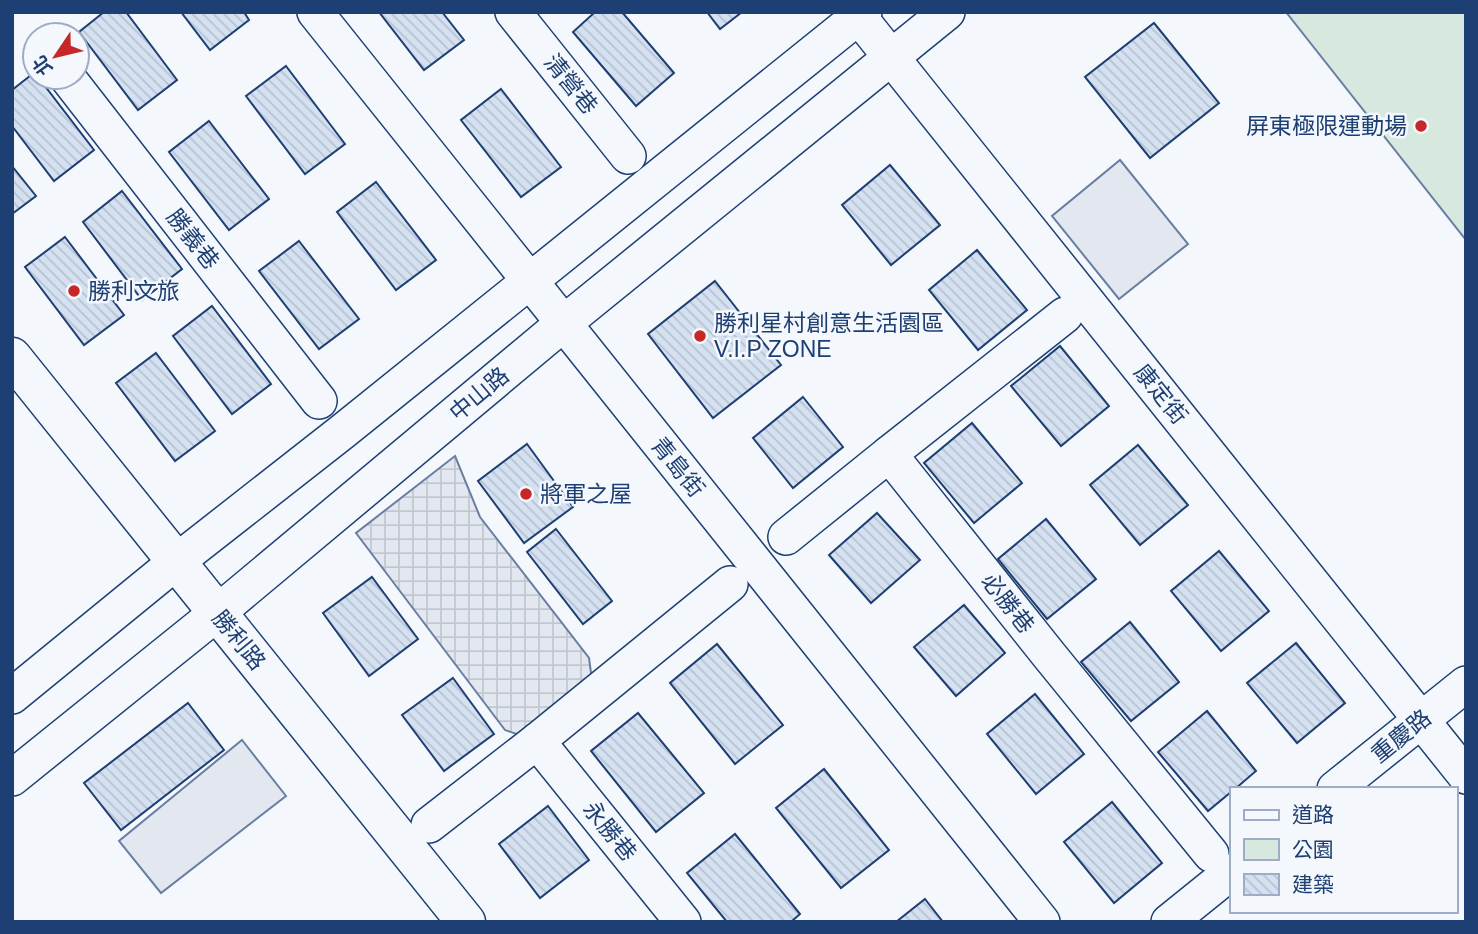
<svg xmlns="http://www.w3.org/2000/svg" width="1478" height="934" viewBox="0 0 1478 934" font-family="Arial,'Noto Sans TC',sans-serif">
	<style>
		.park { fill: #d7e8df; stroke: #687fa3; stroke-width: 2 }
		.parking { fill: #e3e8f0; stroke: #687fa3; stroke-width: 2 }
		.plaza { fill: url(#plaza-grid); stroke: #687fa3; stroke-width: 2 }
		.building { fill: url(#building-back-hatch); stroke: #1d3f73; stroke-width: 2 }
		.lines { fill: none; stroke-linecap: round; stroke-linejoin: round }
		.minor-casing { stroke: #1d3f73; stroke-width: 38 }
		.major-casing { stroke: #1d3f73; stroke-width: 41 }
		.minor { stroke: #f4f7fb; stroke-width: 35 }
		.major { stroke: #f4f7fb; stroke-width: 38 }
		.poi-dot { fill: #c62828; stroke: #f4f7fb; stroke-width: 2.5 }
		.labels { text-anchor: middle; stroke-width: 5; stroke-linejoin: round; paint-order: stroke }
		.street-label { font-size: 23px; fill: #1d3f73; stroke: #f4f7fb }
		.poi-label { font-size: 23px; fill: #1d3f73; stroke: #f4f7fb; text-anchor: start }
	</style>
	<defs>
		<pattern id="plaza-grid" width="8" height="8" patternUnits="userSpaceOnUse" patternTransform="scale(1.75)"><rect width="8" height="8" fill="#e3e8f0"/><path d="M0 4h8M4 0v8" fill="none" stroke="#c2c8d1"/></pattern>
		<pattern id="building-back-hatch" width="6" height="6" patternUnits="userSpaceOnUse" patternTransform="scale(1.75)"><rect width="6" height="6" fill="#d5e0f0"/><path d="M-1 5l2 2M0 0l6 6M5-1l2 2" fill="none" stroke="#b6c1d1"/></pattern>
	</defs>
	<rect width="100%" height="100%" fill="#f4f7fb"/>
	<!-- park -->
	<path class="park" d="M1286,12H1466V240Z"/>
	<!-- parking -->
	<g class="parking">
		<path d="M1120,160L1188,244L1119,299L1052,216Z"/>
		<path d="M242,740L286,796L161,893L119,841Z"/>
	</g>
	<!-- plaza -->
	<path class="plaza" d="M455,456L480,517L589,658L594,695L537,741L505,730L356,533Z"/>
	<!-- building -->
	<g class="building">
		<path d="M104,12H126L177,80L138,110L79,32Z"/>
		<path d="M181,12H244L249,20L210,50Z"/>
		<path d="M379,12H442L464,40L424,70Z"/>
		<path d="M595,12H622L674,73L636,106L573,32Z"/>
		<path d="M707,12H742L720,29Z"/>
		<path d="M1154,23L1219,103L1150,158L1085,77Z"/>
		<path d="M286,66L345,144L305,174L246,96Z"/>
		<path d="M35,72V77H38L94,150L54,181L12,126V90Z"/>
		<path d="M501,89L561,167L521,197L461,120Z"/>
		<path d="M209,121L269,199L229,230L169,152Z"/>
		<path d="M890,165L940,225L891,265L842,205Z"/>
		<path d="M12,166L36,196L12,214Z"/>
		<path d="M376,182L436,260L396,290L337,212Z"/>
		<path d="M122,191L182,269L142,300L83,222Z"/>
		<path d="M65,237L124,315L84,345L25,267Z"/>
		<path d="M299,241L359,319L319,349L259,271Z"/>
		<path d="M977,250L1027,310L978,350L929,290Z"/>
		<path d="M715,281L781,365L713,418L648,334Z"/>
		<path d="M212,306L271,384L232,414L173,336Z"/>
		<path d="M1060,346L1109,406L1061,446L1011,386Z"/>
		<path d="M156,353L215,431L175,461L116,383Z"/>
		<path d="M803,397L843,447L793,488L753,438Z"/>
		<path d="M972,423L1022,483L974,523L924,463Z"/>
		<path d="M527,444L573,507L524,543L478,481Z"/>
		<path d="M1138,445L1188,505L1140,545L1090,485Z"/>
		<path d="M877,513L920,560L871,603L829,555Z"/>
		<path d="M1046,519L1096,579L1047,619L998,559Z"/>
		<path d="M556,529L612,601L583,624L527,552Z"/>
		<path d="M1219,551L1269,611L1221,651L1171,591Z"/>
		<path d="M372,577L418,639L369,676L323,613Z"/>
		<path d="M964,605L1005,653L956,696L914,647Z"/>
		<path d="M1130,622L1179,682L1131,721L1081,662Z"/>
		<path d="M1296,643L1345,703L1297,743L1247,683Z"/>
		<path d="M717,644L783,725L735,764L670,683Z"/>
		<path d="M453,678L494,734L444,771L402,715Z"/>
		<path d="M1035,694L1084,754L1036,794L987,734Z"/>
		<path d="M188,703L224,750L121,830L84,783Z"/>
		<path d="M1207,711L1256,771L1235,789H1231V792L1208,811L1158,752Z"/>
		<path d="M638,713L704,793L656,832L591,751Z"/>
		<path d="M824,769L889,850L841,888L776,808Z"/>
		<path d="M1112,802L1162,863L1114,903L1064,842Z"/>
		<path d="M548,806L589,860L540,898L499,844Z"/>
		<path d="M735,834L800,914L791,922H727L687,873Z"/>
		<path d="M925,899L943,922H896Z"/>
	</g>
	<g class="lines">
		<defs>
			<g id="minor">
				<path d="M315,12L1042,922"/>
				<path d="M513,12L628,156"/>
				<path d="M855,12L1466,776"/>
				<path d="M67,77L319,401"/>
				<path d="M889,454L1065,315"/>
				<path d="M786,537L889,454L1049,655L1211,854"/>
				<path d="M12,696L176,562L342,432L864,12"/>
				<path d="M537,741L683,922"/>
				<path d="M12,778L217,613L564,323L947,12"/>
				<path d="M1335,789L1466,684"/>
				<path d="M429,825L537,741L730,584"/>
				<path d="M1169,922L1231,872"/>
			</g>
			<path id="major" d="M12,357L466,922"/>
		</defs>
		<!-- minor casing -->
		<use href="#minor" class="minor-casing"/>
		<!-- major casing -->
		<use href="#major" class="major-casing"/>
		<!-- minor -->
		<use href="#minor" class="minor"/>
		<!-- major -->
		<use href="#major" class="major"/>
	</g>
	<!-- markers -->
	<g class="poi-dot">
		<circle cx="1421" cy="126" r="7"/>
		<circle cx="74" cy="291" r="7"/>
		<circle cx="700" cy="336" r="7"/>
		<circle cx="526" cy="494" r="7"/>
	</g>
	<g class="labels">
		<!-- street labels -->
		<g class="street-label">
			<text transform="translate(571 84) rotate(51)" y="8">清營巷</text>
			<text transform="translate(193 239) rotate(52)" y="8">勝義巷</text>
			<text transform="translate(479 394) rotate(-40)" y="8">中山路</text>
			<text transform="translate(1161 394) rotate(51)" y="8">康定街</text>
			<text transform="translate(678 467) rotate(51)" y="8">青島街</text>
			<text transform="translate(1008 603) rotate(52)" y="8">必勝巷</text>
			<text transform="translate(239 640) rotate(51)" y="8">勝利路</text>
			<text transform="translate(1401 736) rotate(-39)" y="8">重慶路</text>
			<text transform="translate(610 831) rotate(51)" y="8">永勝巷</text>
		</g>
		<!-- poi labels -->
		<g class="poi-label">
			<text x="1407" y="134" text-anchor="end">屏東極限運動場</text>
			<text x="88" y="299">勝利文旅</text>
			<text x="714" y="331">勝利星村創意生活園區<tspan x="714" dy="26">V.I.P ZONE</tspan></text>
			<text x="540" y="502">將軍之屋</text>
		</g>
	</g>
	<!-- border -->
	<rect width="1478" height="934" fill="none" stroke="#1d3f73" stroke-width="28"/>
	<!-- legend -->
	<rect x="1230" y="787" width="228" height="126" fill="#f4f7fb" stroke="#9eadc5" stroke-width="2"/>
	<rect x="1244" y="810" width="35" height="10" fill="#f4f7fb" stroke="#9eadc5" stroke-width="2"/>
	<text x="1292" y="822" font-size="21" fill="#1d3f73">道路</text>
	<rect x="1244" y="839" width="35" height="21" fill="#d7e8df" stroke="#9eadc5" stroke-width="2"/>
	<text x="1292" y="857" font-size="21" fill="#1d3f73">公園</text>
	<rect x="1244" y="874" width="35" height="21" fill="url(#building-back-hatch)" stroke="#9eadc5" stroke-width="2"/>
	<text x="1292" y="892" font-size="21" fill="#1d3f73">建築</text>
	<!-- north arrow -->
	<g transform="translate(56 56) rotate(235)"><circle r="33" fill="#f4f7fb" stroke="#9eadc5" stroke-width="2"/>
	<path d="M0-5L12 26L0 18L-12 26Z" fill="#c62828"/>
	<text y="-10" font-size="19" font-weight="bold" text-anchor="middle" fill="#1d3f73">北</text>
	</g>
</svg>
